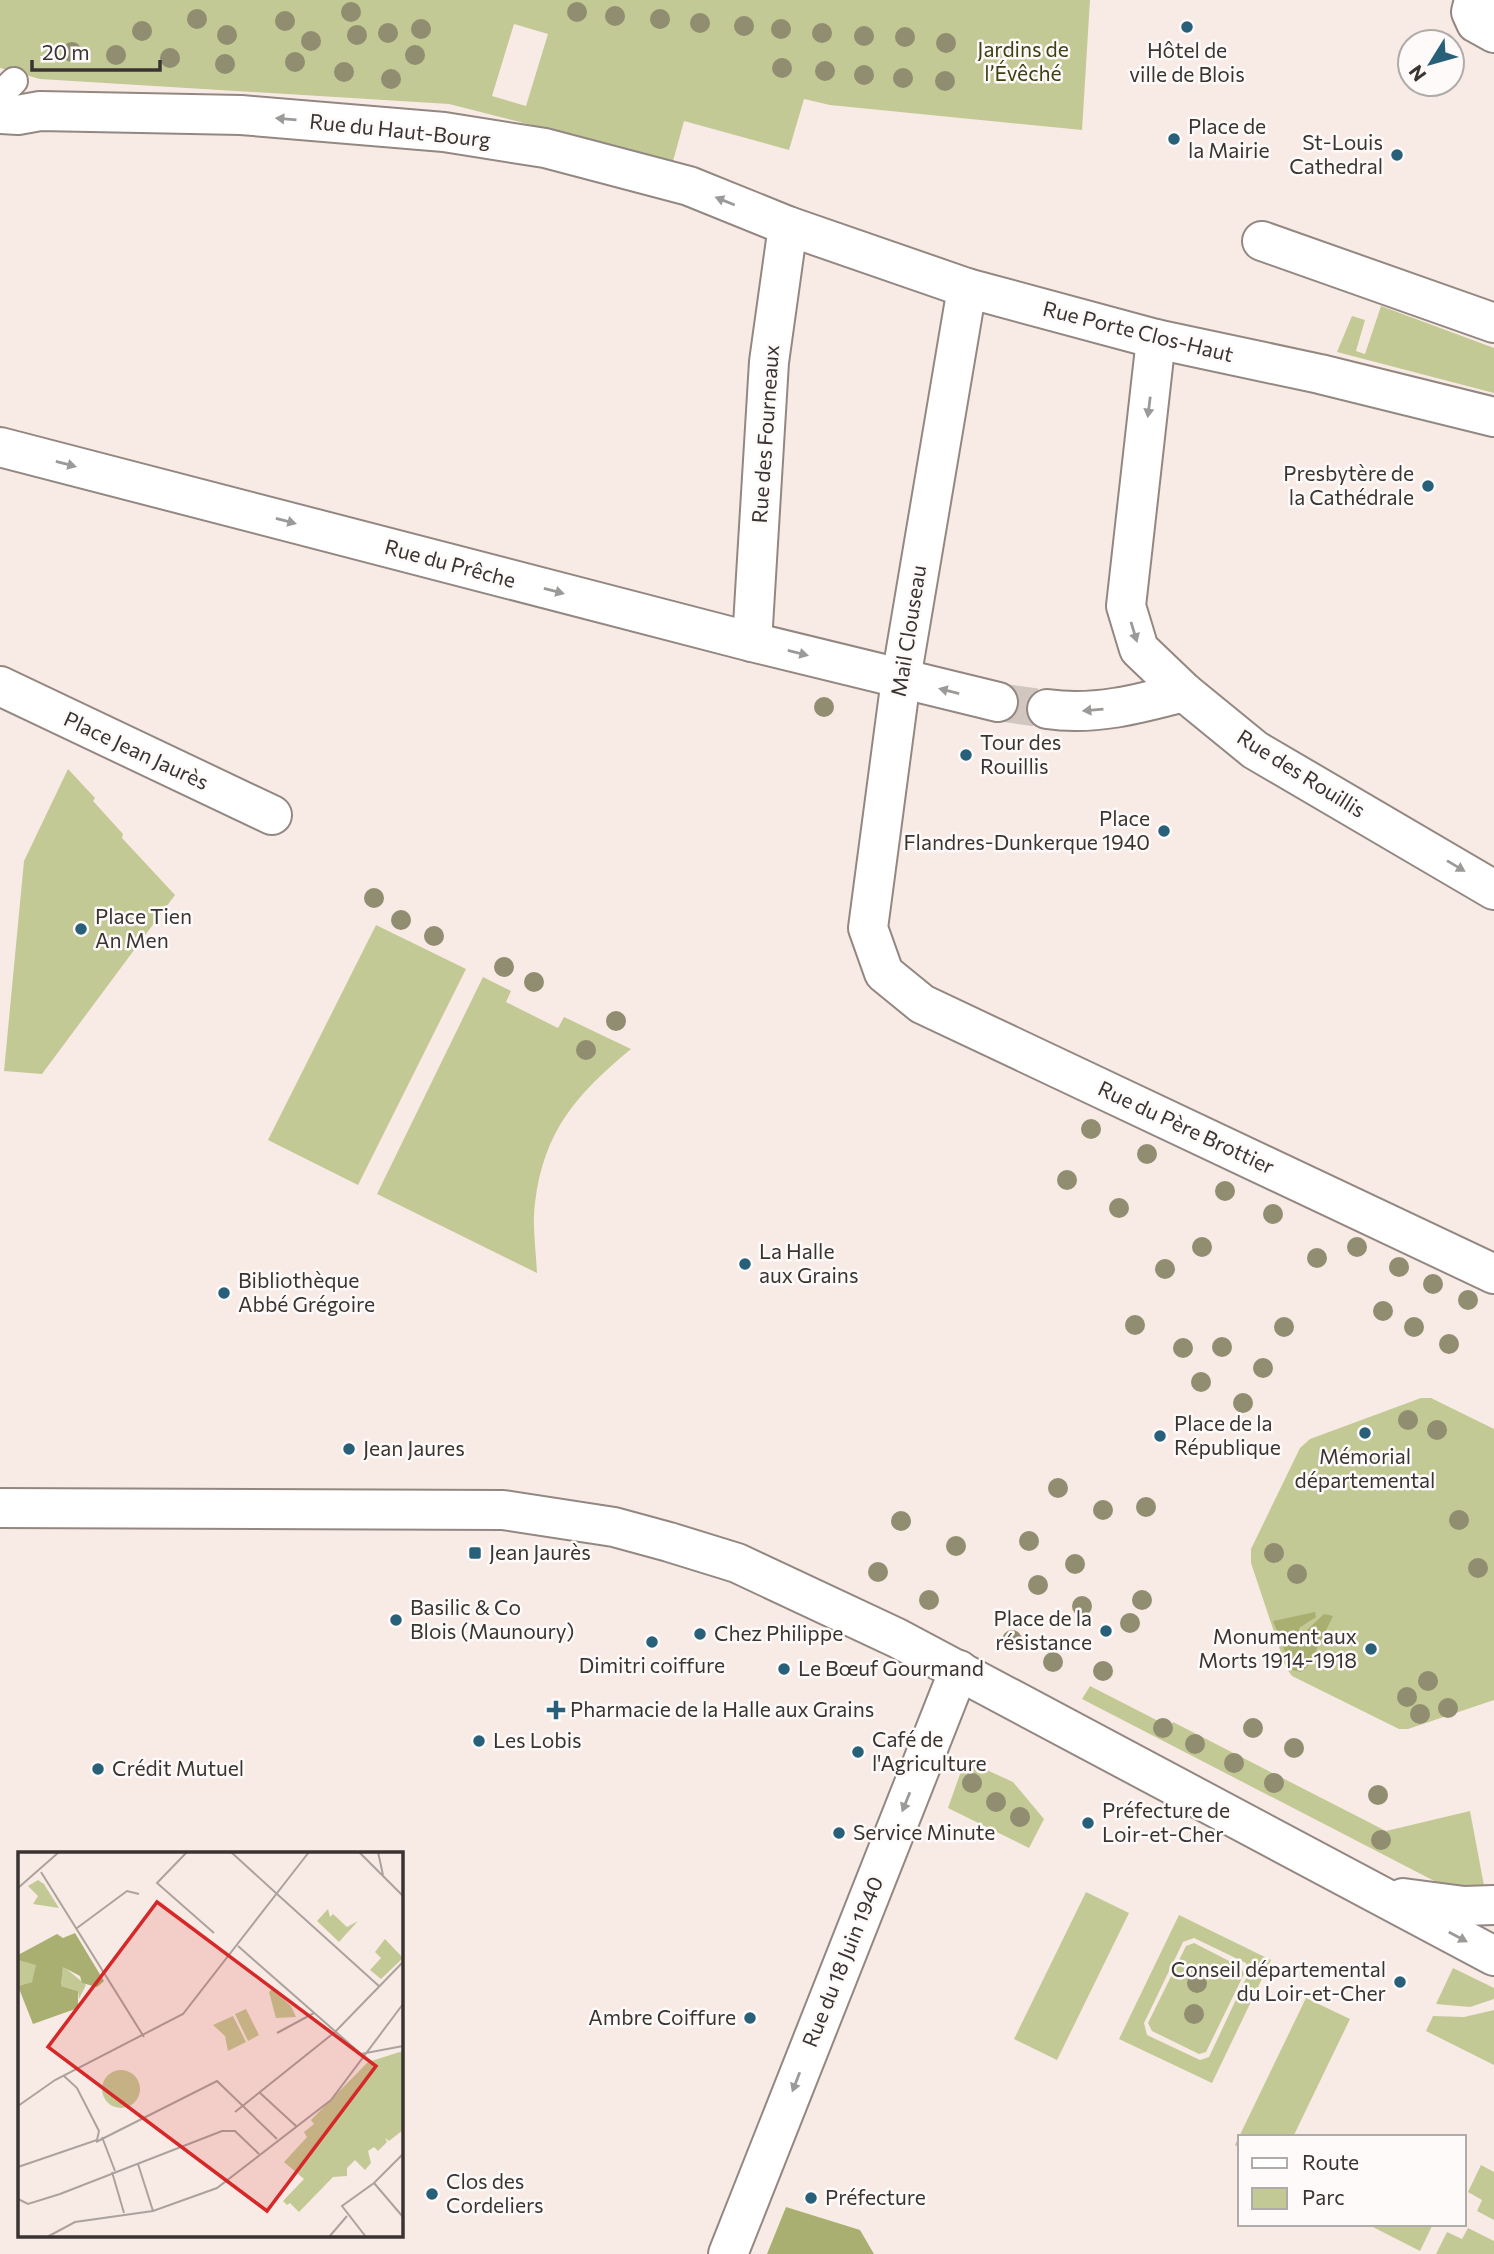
<svg xmlns="http://www.w3.org/2000/svg" width="1494" height="2254" viewBox="0 0 1494 2254" font-family="Commissioner,sans-serif">
	<style>
		.green { fill: #c3c995; fill-rule: evenodd }
		.forest { fill: #a9af71 }
		.lines { fill: none; stroke-linecap: round; stroke-linejoin: round }
		.street-tunnel { stroke: #d2c6c1; stroke-width: 38; stroke-dasharray: 38 19; stroke-linecap: butt }
		.lane-casing { stroke: #938782; stroke-width: 30 }
		.street-casing { stroke: #938782; stroke-width: 42 }
		.primary-casing { stroke: #938782; stroke-width: 42 }
		.lane { stroke: #fff; stroke-width: 26 }
		.street { stroke: #fff; stroke-width: 38 }
		.primary { stroke: #fff; stroke-width: 38 }
		.tree { fill: #918d70 }
		.oneway { fill: #9c9a98 }
		.poi-dot { fill: #28607a; stroke: #fdfaf9; stroke-width: 2.5 }
		.labels { text-anchor: middle; stroke-width: 5; stroke-linejoin: round; paint-order: stroke }
		.park-label { font-size: 21px; fill: #3d4010; stroke: #fdfaf9 }
		.poi-label { font-size: 21px; fill: #393432; stroke: #fdfaf9; text-anchor: start }
		.street-label { font-size: 21px; fill: #393432; stroke: #fdfaf9 }
		.inset-road { fill: none; stroke: #aca29d; stroke-width: 2 }
		.view { fill: #d62828; fill-opacity: 0.15; stroke: #d62828; stroke-width: 3.5 }
		.inset-edge { fill: none; stroke: #393432; stroke-width: 3.5 }
	</style>
	<rect width="100%" height="100%" fill="#f8ebe5"/>
	<!-- green -->
	<g class="green">
		<path d="M0,0H1090L1082,130L830,105L804,99L789,150L684,121L673,161L449,104L40,79L0,68ZM514,24L548,34L526,106L492,96Z"/>
		<path d="M1381,306L1494,348V393L1337,352L1352,316L1365,320L1356,351L1365,354Z"/>
		<path d="M68,769L95,798L93,801L123,834L122,838L175,895L42,1074L4,1071L24,861Z"/>
		<path d="M376,925L466,969L358,1185L268,1140Z"/>
		<path d="M483,977L511,991L506,1002L558,1028L564,1017L631,1049C577,1094 544,1130 535,1203C532,1225 536,1250 537,1273L377,1194Z"/>
		<path d="M1421,1398H1431L1494,1429V1700L1408,1729H1399L1292,1676L1286,1668L1251,1563V1549L1300,1448L1310,1439Z"/>
		<path d="M1090,1686L1170,1727L1173,1722L1386,1831L1470,1811L1485,1891L1444,1886L1082,1699Z"/>
		<path d="M965,1760L1013,1782L1044,1819L1029,1848L948,1808Z"/>
		<path d="M1086,1892L1129,1913L1057,2060L1014,2039Z"/>
		<path d="M1179,1915L1271,1960L1212,2083L1119,2039ZM1194,1938L1246,1963L1249,1972L1209,2057L1200,2060L1147,2035L1144,2023L1183,1942Z"/>
		<path d="M1194,1943L1241,1967L1244,1974L1206,2052L1199,2054L1152,2031L1148,2023L1186,1946Z"/>
		<path d="M1453,1968L1494,1988V1999L1470,2007L1436,2004Z"/>
		<path d="M1306,1998L1350,2019L1293,2137H1240V2148L1235,2145Z"/>
		<path d="M1494,2010V2065L1426,2031L1433,2016L1464,2017Z"/>
		<path d="M1481,2165L1494,2172V2220L1477,2211L1482,2200L1468,2192Z"/>
		<path d="M1367,2224H1433L1420,2251Z"/>
		<path d="M1468,2228L1494,2241V2254H1436L1447,2232L1462,2239Z"/>
	</g>
	<!-- forest -->
	<g class="forest">
		<path d="M1315,1612L1316,1617L1299,1628L1300,1631L1307,1630L1324,1614L1333,1616L1309,1665L1301,1672L1292,1670L1273,1621Z"/>
		<path d="M786,2207L860,2230L874,2254H767Z"/>
	</g>
	<g class="lines">
		<!-- street-tunnel -->
		<path class="street-tunnel" d="M998,702L1047,709"/>
		<defs>
			<path id="lane" d="M0,95L14,81"/>
			<g id="street">
				<path d="M1494,2L1474,0L1471,12L1476,23L1494,33"/>
				<path d="M0,114L18,115L40,111L241,115L444,132L545,148L689,186L788,226L967,288L1156,339L1320,374L1494,417"/>
				<path d="M1262,241L1494,323"/>
				<path d="M967,288L901,679L868,928L884,973L922,1004L1494,1274"/>
				<path d="M1156,339L1126,606L1139,649L1184,692L1255,750L1494,890"/>
				<path d="M0,447L752,642L998,702"/>
				<path d="M752,642L769,362L788,226"/>
				<path d="M0,686L272,815"/>
				<path d="M1047,709C1094,716 1139,704 1184,692"/>
				<path d="M728,2254L959,1670"/>
			</g>
			<g id="primary">
				<path d="M0,1508L503,1510L614,1527L669,1542L737,1563L897,1638L1494,1956"/>
				<path d="M1403,1898L1464,1906L1494,1905"/>
			</g>
		</defs>
		<!-- lane casing -->
		<use href="#lane" class="lane-casing"/>
		<!-- street casing -->
		<use href="#street" class="street-casing"/>
		<!-- primary casing -->
		<use href="#primary" class="primary-casing"/>
		<!-- lane -->
		<use href="#lane" class="lane"/>
		<!-- street -->
		<use href="#street" class="street"/>
		<!-- primary -->
		<use href="#primary" class="primary"/>
	</g>
	<!-- trees -->
	<g class="tree">
		<circle cx="351" cy="12" r="10"/>
		<circle cx="577" cy="12" r="10"/>
		<circle cx="615" cy="16" r="10"/>
		<circle cx="197" cy="19" r="10"/>
		<circle cx="660" cy="19" r="10"/>
		<circle cx="285" cy="21" r="10"/>
		<circle cx="700" cy="23" r="10"/>
		<circle cx="744" cy="26" r="10"/>
		<circle cx="421" cy="29" r="10"/>
		<circle cx="781" cy="29" r="10"/>
		<circle cx="142" cy="31" r="10"/>
		<circle cx="388" cy="33" r="10"/>
		<circle cx="822" cy="33" r="10"/>
		<circle cx="227" cy="35" r="10"/>
		<circle cx="357" cy="35" r="10"/>
		<circle cx="864" cy="36" r="10"/>
		<circle cx="905" cy="37" r="10"/>
		<circle cx="311" cy="41" r="10"/>
		<circle cx="946" cy="43" r="10"/>
		<circle cx="72" cy="52" r="10"/>
		<circle cx="116" cy="55" r="10"/>
		<circle cx="415" cy="55" r="10"/>
		<circle cx="170" cy="58" r="10"/>
		<circle cx="295" cy="62" r="10"/>
		<circle cx="225" cy="64" r="10"/>
		<circle cx="782" cy="68" r="10"/>
		<circle cx="825" cy="71" r="10"/>
		<circle cx="344" cy="72" r="10"/>
		<circle cx="864" cy="75" r="10"/>
		<circle cx="903" cy="78" r="10"/>
		<circle cx="391" cy="79" r="10"/>
		<circle cx="945" cy="81" r="10"/>
		<circle cx="824" cy="707" r="10"/>
		<circle cx="374" cy="898" r="10"/>
		<circle cx="401" cy="920" r="10"/>
		<circle cx="434" cy="936" r="10"/>
		<circle cx="504" cy="967" r="10"/>
		<circle cx="534" cy="982" r="10"/>
		<circle cx="616" cy="1021" r="10"/>
		<circle cx="586" cy="1050" r="10"/>
		<circle cx="1091" cy="1129" r="10"/>
		<circle cx="1147" cy="1154" r="10"/>
		<circle cx="1067" cy="1180" r="10"/>
		<circle cx="1225" cy="1191" r="10"/>
		<circle cx="1119" cy="1208" r="10"/>
		<circle cx="1273" cy="1214" r="10"/>
		<circle cx="1202" cy="1247" r="10"/>
		<circle cx="1357" cy="1247" r="10"/>
		<circle cx="1317" cy="1258" r="10"/>
		<circle cx="1399" cy="1267" r="10"/>
		<circle cx="1165" cy="1269" r="10"/>
		<circle cx="1433" cy="1284" r="10"/>
		<circle cx="1468" cy="1300" r="10"/>
		<circle cx="1383" cy="1311" r="10"/>
		<circle cx="1135" cy="1325" r="10"/>
		<circle cx="1284" cy="1327" r="10"/>
		<circle cx="1414" cy="1327" r="10"/>
		<circle cx="1449" cy="1344" r="10"/>
		<circle cx="1222" cy="1347" r="10"/>
		<circle cx="1183" cy="1348" r="10"/>
		<circle cx="1263" cy="1368" r="10"/>
		<circle cx="1201" cy="1382" r="10"/>
		<circle cx="1243" cy="1403" r="10"/>
		<circle cx="1408" cy="1420" r="10"/>
		<circle cx="1437" cy="1430" r="10"/>
		<circle cx="1058" cy="1488" r="10"/>
		<circle cx="1146" cy="1507" r="10"/>
		<circle cx="1103" cy="1510" r="10"/>
		<circle cx="1459" cy="1520" r="10"/>
		<circle cx="901" cy="1521" r="10"/>
		<circle cx="1029" cy="1541" r="10"/>
		<circle cx="956" cy="1546" r="10"/>
		<circle cx="1274" cy="1553" r="10"/>
		<circle cx="1075" cy="1564" r="10"/>
		<circle cx="1478" cy="1568" r="10"/>
		<circle cx="878" cy="1572" r="10"/>
		<circle cx="1297" cy="1574" r="10"/>
		<circle cx="1038" cy="1585" r="10"/>
		<circle cx="929" cy="1600" r="10"/>
		<circle cx="1142" cy="1600" r="10"/>
		<circle cx="1082" cy="1606" r="10"/>
		<circle cx="1130" cy="1623" r="10"/>
		<circle cx="1012" cy="1640" r="10"/>
		<circle cx="1053" cy="1662" r="10"/>
		<circle cx="1103" cy="1671" r="10"/>
		<circle cx="1428" cy="1681" r="10"/>
		<circle cx="1407" cy="1697" r="10"/>
		<circle cx="1448" cy="1708" r="10"/>
		<circle cx="1420" cy="1714" r="10"/>
		<circle cx="1163" cy="1728" r="10"/>
		<circle cx="1253" cy="1728" r="10"/>
		<circle cx="1195" cy="1744" r="10"/>
		<circle cx="1294" cy="1748" r="10"/>
		<circle cx="1234" cy="1763" r="10"/>
		<circle cx="972" cy="1783" r="10"/>
		<circle cx="1274" cy="1783" r="10"/>
		<circle cx="1378" cy="1795" r="10"/>
		<circle cx="996" cy="1802" r="10"/>
		<circle cx="1020" cy="1817" r="10"/>
		<circle cx="1381" cy="1840" r="10"/>
		<circle cx="1197" cy="1983" r="10"/>
		<circle cx="1194" cy="2014" r="10"/>
	</g>
	<!-- one-way arrows -->
	<defs><path id="oneway-solid" d="M-6-.8H1V-3.2L6.5 0L1 3.2V.8H-6Z" transform="scale(1.75)"/></defs>
	<g class="oneway">
		<use href="#oneway-solid" transform="translate(286 119) rotate(-175)"/>
		<use href="#oneway-solid" transform="translate(725 201) rotate(-158)"/>
		<use href="#oneway-solid" transform="translate(1149 407) rotate(97)"/>
		<use href="#oneway-solid" transform="translate(66 464) rotate(15)"/>
		<use href="#oneway-solid" transform="translate(286 521) rotate(15)"/>
		<use href="#oneway-solid" transform="translate(554 591) rotate(15)"/>
		<use href="#oneway-solid" transform="translate(1134 632) rotate(73)"/>
		<use href="#oneway-solid" transform="translate(798 653) rotate(14)"/>
		<use href="#oneway-solid" transform="translate(949 691) rotate(-166)"/>
		<use href="#oneway-solid" transform="translate(1093 710) rotate(175)"/>
		<use href="#oneway-solid" transform="translate(1456 866) rotate(31)"/>
		<use href="#oneway-solid" transform="translate(906 1802) rotate(112)"/>
		<use href="#oneway-solid" transform="translate(1458 1937) rotate(28)"/>
		<use href="#oneway-solid" transform="translate(796 2082) rotate(111)"/>
	</g>
	<!-- markers -->
	<g class="poi-dot">
		<circle cx="1187" cy="27" r="7"/>
		<circle cx="1174" cy="139" r="7"/>
		<circle cx="1397" cy="155" r="7"/>
		<circle cx="1428" cy="486" r="7"/>
		<circle cx="966" cy="755" r="7"/>
		<circle cx="1164" cy="831" r="7"/>
		<circle cx="81" cy="929" r="7"/>
		<circle cx="745" cy="1264" r="7"/>
		<circle cx="224" cy="1293" r="7"/>
		<circle cx="1365" cy="1433" r="7"/>
		<circle cx="1160" cy="1436" r="7"/>
		<circle cx="349" cy="1449" r="7"/>
		<rect x="468" y="1546" width="14" height="14" rx="3.5"/>
		<circle cx="396" cy="1620" r="7"/>
		<circle cx="1106" cy="1631" r="7"/>
		<circle cx="700" cy="1634" r="7"/>
		<circle cx="652" cy="1642" r="7"/>
		<circle cx="1371" cy="1649" r="7"/>
		<circle cx="784" cy="1669" r="7"/>
		<path d="M552.5 1699.5h7v7h7v7h-7v7h-7v-7h-7v-7h7z"/>
		<circle cx="479" cy="1741" r="7"/>
		<circle cx="858" cy="1752" r="7"/>
		<circle cx="98" cy="1769" r="7"/>
		<circle cx="1088" cy="1823" r="7"/>
		<circle cx="839" cy="1833" r="7"/>
		<circle cx="1400" cy="1982" r="7"/>
		<circle cx="750" cy="2018" r="7"/>
		<circle cx="432" cy="2194" r="7"/>
		<circle cx="811" cy="2198" r="7"/>
	</g>
	<g class="labels">
		<!-- park labels -->
		<g class="park-label">
			<text x="1023" y="57">Jardins de<tspan x="1023" dy="24">l’Évêché</tspan></text>
		</g>
		<!-- poi labels -->
		<g class="poi-label">
			<text x="1187" y="58" text-anchor="middle">Hôtel de<tspan x="1187" dy="24">ville de Blois</tspan></text>
			<text x="1188" y="134">Place de<tspan x="1188" dy="24">la Mairie</tspan></text>
			<text x="1383" y="150" text-anchor="end">St-Louis<tspan x="1383" dy="24">Cathedral</tspan></text>
			<text x="1414" y="481" text-anchor="end">Presbytère de<tspan x="1414" dy="24">la Cathédrale</tspan></text>
			<text x="980" y="750">Tour des<tspan x="980" dy="24">Rouillis</tspan></text>
			<text x="1150" y="826" text-anchor="end">Place<tspan x="1150" dy="24">Flandres-Dunkerque 1940</tspan></text>
			<text x="95" y="924">Place Tien<tspan x="95" dy="24">An Men</tspan></text>
			<text x="759" y="1259">La Halle<tspan x="759" dy="24">aux Grains</tspan></text>
			<text x="238" y="1288">Bibliothèque<tspan x="238" dy="24">Abbé Grégoire</tspan></text>
			<text x="1174" y="1431">Place de la<tspan x="1174" dy="24">République</tspan></text>
			<text x="363" y="1456">Jean Jaures</text>
			<text x="1365" y="1464" text-anchor="middle">Mémorial<tspan x="1365" dy="24">départemental</tspan></text>
			<text x="489" y="1560">Jean Jaurès</text>
			<text x="410" y="1615">Basilic &amp; Co<tspan x="410" dy="24">Blois (Maunoury)</tspan></text>
			<text x="1092" y="1626" text-anchor="end">Place de la<tspan x="1092" dy="24">résistance</tspan></text>
			<text x="714" y="1641">Chez Philippe</text>
			<text x="1357" y="1644" text-anchor="end">Monument aux<tspan x="1357" dy="24">Morts 1914-1918</tspan></text>
			<text x="652" y="1673" text-anchor="middle">Dimitri coiffure</text>
			<text x="798" y="1676">Le Bœuf Gourmand</text>
			<text x="570" y="1717">Pharmacie de la Halle aux Grains</text>
			<text x="872" y="1747">Café de<tspan x="872" dy="24">l'Agriculture</tspan></text>
			<text x="493" y="1748">Les Lobis</text>
			<text x="112" y="1776">Crédit Mutuel</text>
			<text x="1102" y="1818">Préfecture de<tspan x="1102" dy="24">Loir-et-Cher</tspan></text>
			<text x="853" y="1840">Service Minute</text>
			<text x="1386" y="1977" text-anchor="end">Conseil départemental<tspan x="1386" dy="24">du Loir-et-Cher</tspan></text>
			<text x="736" y="2025" text-anchor="end">Ambre Coiffure</text>
			<text x="446" y="2189">Clos des<tspan x="446" dy="24">Cordeliers</tspan></text>
			<text x="825" y="2205">Préfecture</text>
		</g>
		<!-- street labels -->
		<g class="street-label">
			<text transform="translate(400 131) rotate(6)" y="7">Rue du Haut-Bourg</text>
			<text transform="translate(1138 332) rotate(14)" y="7">Rue Porte Clos-Haut</text>
			<text transform="translate(766 434) rotate(-86)" y="7">Rue des Fourneaux</text>
			<text transform="translate(450 564) rotate(15)" y="7">Rue du Prêche</text>
			<text transform="translate(909 631) rotate(-81)" y="7">Mail Clouseau</text>
			<text transform="translate(136 751) rotate(25)" y="7">Place Jean Jaurès</text>
			<text transform="translate(1301 774) rotate(32)" y="7">Rue des Rouillis</text>
			<text transform="translate(1186 1128) rotate(25)" y="7">Rue du Père Brottier</text>
			<text transform="translate(843 1962) rotate(-68)" y="7">Rue du 18 Juin 1940</text>
		</g>
	</g>
	<!-- overview -->
	<g transform="translate(18 1852)">
		<rect width="385" height="385" fill="#f8ebe5"/>
		<path d="M20,28L26,32L41,56L15,52L20,44L10,34ZM310,57L312,65L315,62L329,75L340,69L321,90L299,69ZM367,87L385,106L363,127L352,118L363,106L357,100ZM0,108L18,112L19,122L14,130L0,134ZM45,114L68,133L61,147L60,139L43,134ZM254,137L273,154L278,165L258,166L251,140ZM228,157L241,183L230,189L217,162ZM215,164L228,190L210,199L207,184L195,173ZM385,199V278L371,289L367,286L369,290L360,299L356,295L350,299L353,311L347,318L337,308L329,316V324L315,325L281,360L272,351L269,353L265,349L286,327L266,310L289,285L286,280L296,272L293,268L350,210ZM84 237a19 19 0 1 1 38 0a19 19 0 1 1-38 0Z" fill="#c3c995"/>
		<path d="M57,81L86,129L79,135L64,131L62,124L45,115L43,134L60,139V156L15,172L0,134L14,130L18,113L0,108V103L39,82L45,86Z" fill="#a9af71"/>
		<path class="inset-road" d="M169,0L139,31L196,81M213,0L259,42M341,0L385,44M360,0L365,23M23,20L126,185M0,36L41,0M259,42L362,135M59,76L109,39L121,42M220,94L343,202L385,194M259,181L296,161M241,240L278,274M0,254L37,228L165,162L291,0M217,260L317,180L385,110M84,285L97,319M78,290L199,229L259,287M120,312L135,359M0,315L79,288L81,279L59,236L46,224M94,320L106,361M356,331L385,365M0,347L10,352L42,342L204,279H217L241,302M29,385L57,370L135,359L199,336L313,248L385,152M311,385L329,364M348,385L324,354L356,331L385,302"/>
		<path class="view" d="M139,50L358,214L249,359L30,195Z"/>
		<rect width="385" height="385" class="inset-edge"/>
	</g>
	<!-- legend -->
	<rect x="1238" y="2135" width="228" height="91" fill="#fdfaf9" stroke="#afaba9" stroke-width="2"/>
	<rect x="1252" y="2158" width="35" height="10" fill="#ffffff" stroke="#afaba9" stroke-width="2"/>
	<text x="1302" y="2170" font-size="21" fill="#393432">Route</text>
	<rect x="1252" y="2188" width="35" height="21" fill="#c3c995" stroke="#afaba9" stroke-width="2"/>
	<text x="1302" y="2205" font-size="21" fill="#393432">Parc</text>
	<!-- north arrow -->
	<g transform="translate(1431 63) rotate(233)"><circle r="33" fill="#fdfaf9" stroke="#afaba9" stroke-width="2"/>
	<path d="M0-5L12 26L0 18L-12 26Z" fill="#28607a"/>
	<text y="-10" font-size="19" font-weight="bold" text-anchor="middle" fill="#393432">N</text>
	</g>
	<!-- scale -->
	<path d="M32 60v10h128v-10" fill="none" stroke="#393432" stroke-width="3.5"/>
	<text x="42" y="60" font-size="21" fill="#393432" stroke="#fdfaf9" stroke-width="5" paint-order="stroke">20 m</text>
</svg>
